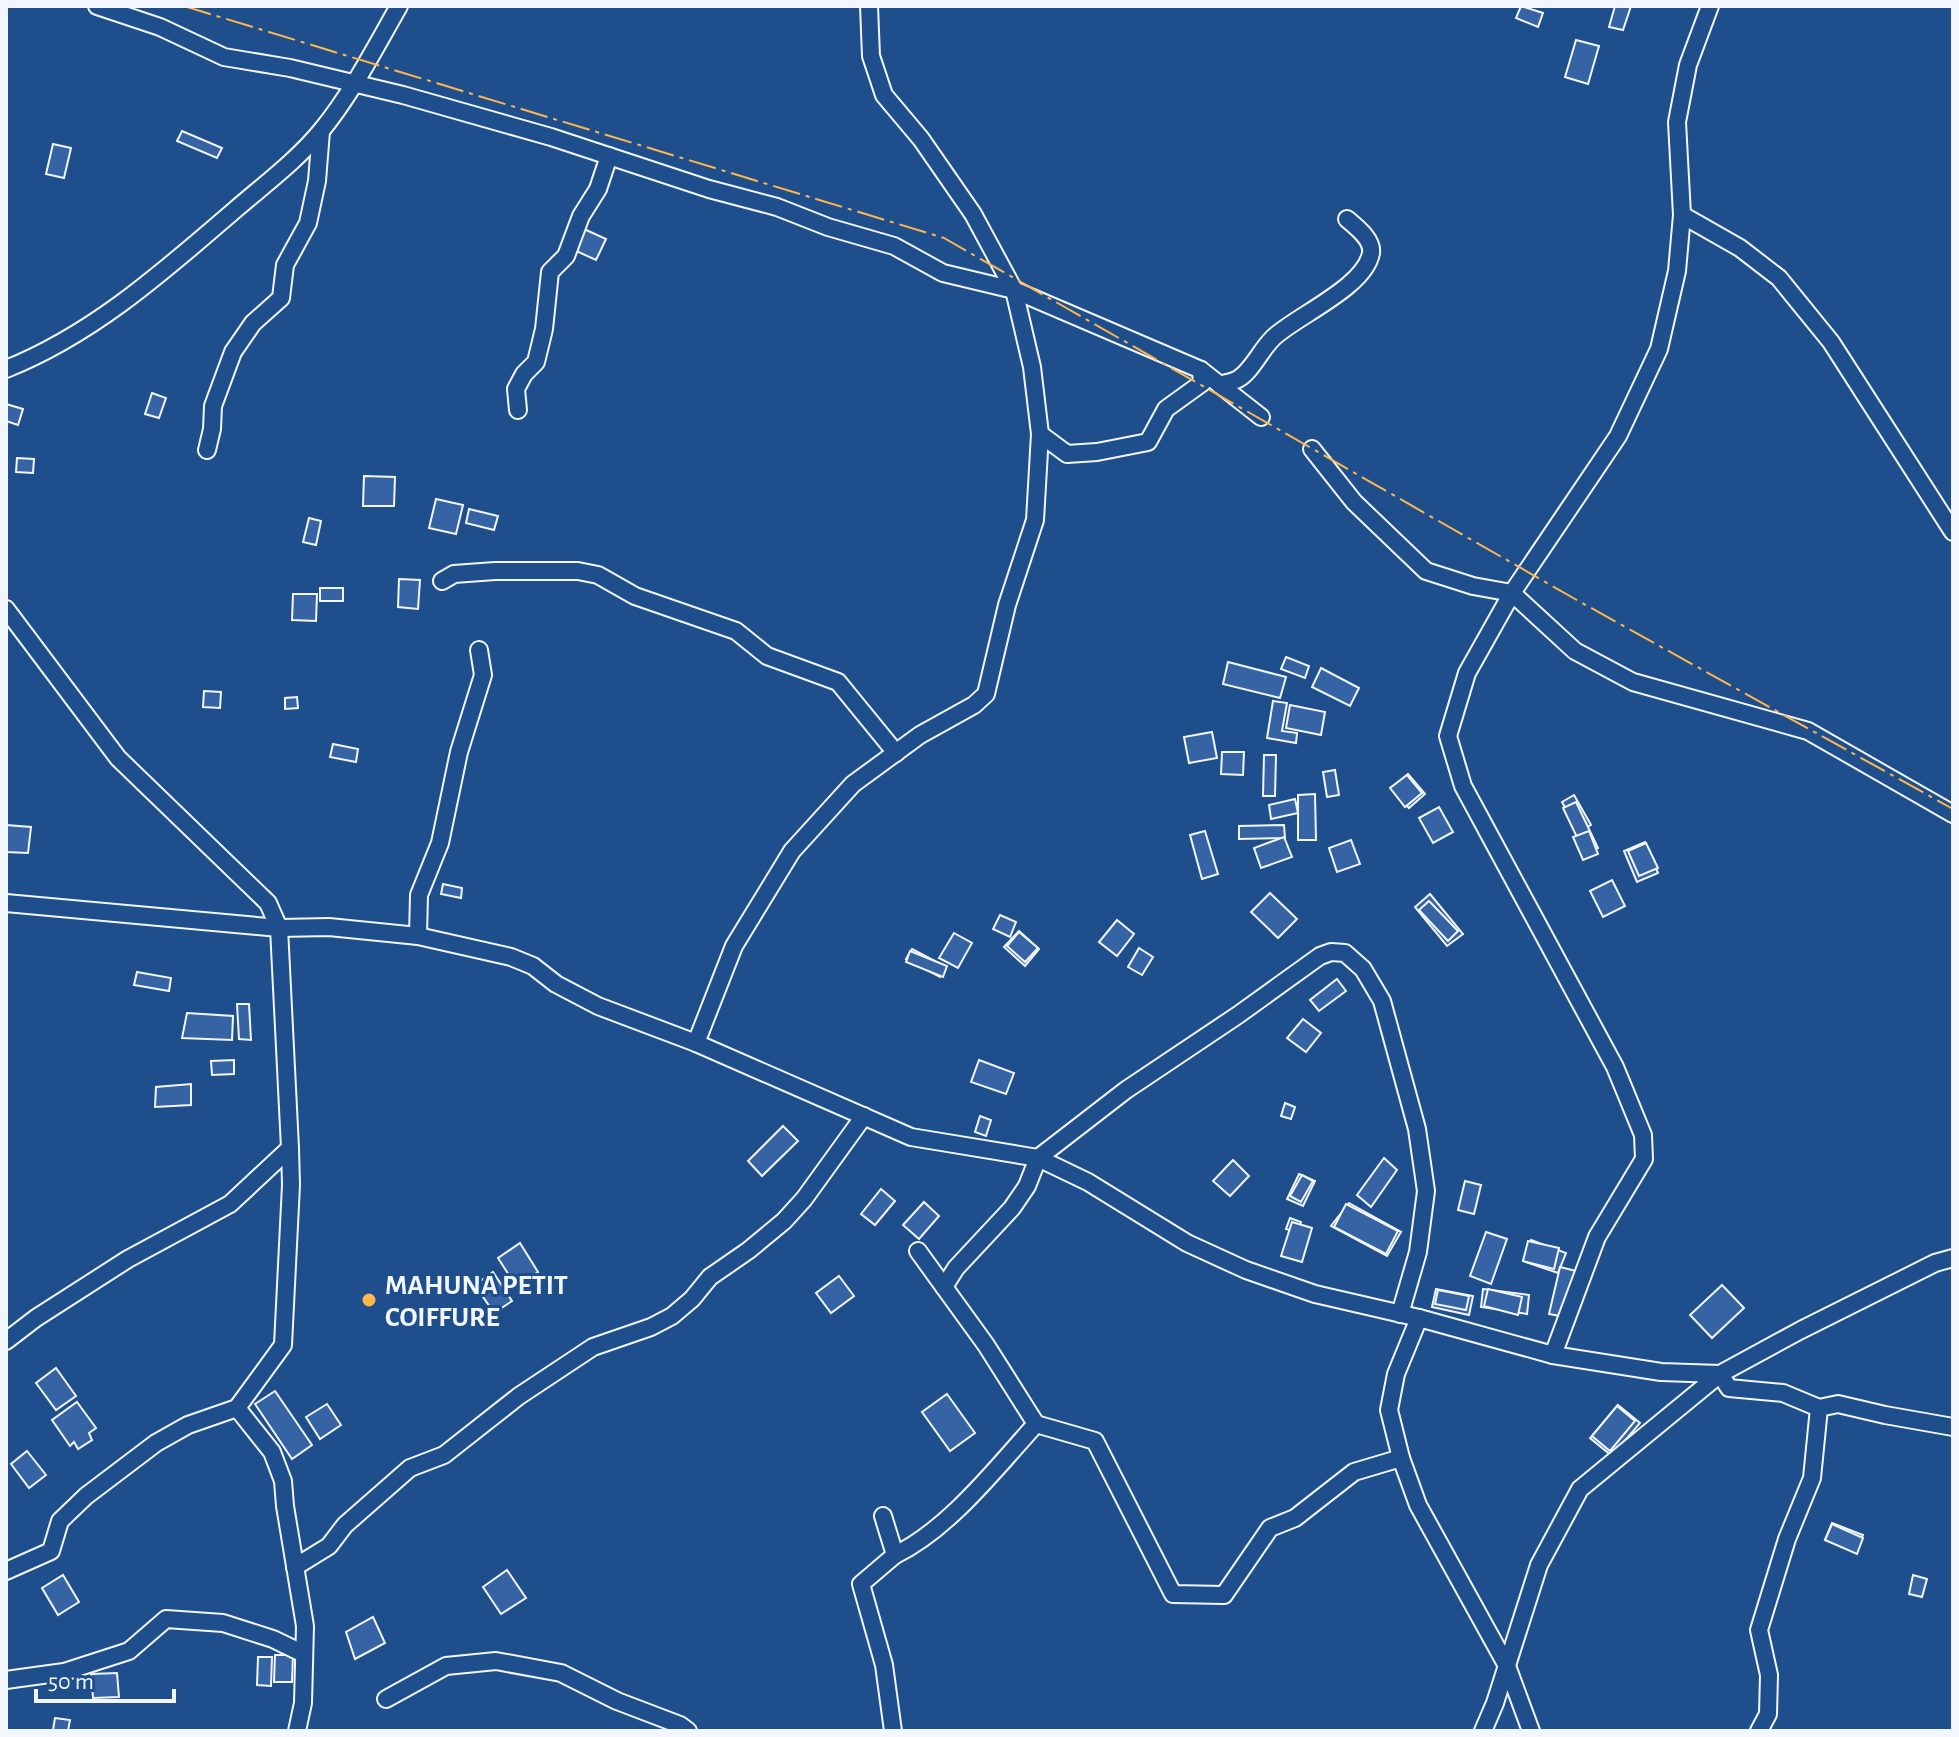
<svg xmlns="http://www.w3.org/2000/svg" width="1959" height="1737" viewBox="0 0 1959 1737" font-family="'Alegreya Sans',sans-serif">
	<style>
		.building { fill: #3563a3; stroke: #f2f6ff; stroke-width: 2 }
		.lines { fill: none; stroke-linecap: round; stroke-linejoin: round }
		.minor-casing { stroke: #f2f6ff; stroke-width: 20 }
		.minor { stroke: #1f4e8c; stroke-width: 16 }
		.power { stroke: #ffb74d; stroke-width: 2; stroke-dasharray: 28 6 4 6; stroke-linecap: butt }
		.poi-dot { fill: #ffb74d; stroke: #1f4e8c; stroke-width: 3 }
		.labels { text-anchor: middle; stroke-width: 6; stroke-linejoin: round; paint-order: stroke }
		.poi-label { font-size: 28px; font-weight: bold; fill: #f2f6ff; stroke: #1f4e8c; text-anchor: start }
	</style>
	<rect width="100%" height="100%" fill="#1f4e8c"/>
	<!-- building -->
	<g class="building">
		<path d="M1521,6L1543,13L1538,27L1516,18Z"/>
		<path d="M1615,6H1631L1623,30L1609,27Z"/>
		<path d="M1576,40L1599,46L1588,84L1565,77Z"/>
		<path d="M182,131L222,148L217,158L177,141Z"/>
		<path d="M53,144L71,148L64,178L46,174Z"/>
		<path d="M584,229L606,239L596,260L574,250Z"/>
		<path d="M152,393L166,398L159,418L145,414Z"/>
		<path d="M6,404L23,409L18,425L6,421Z"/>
		<path d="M17,458L34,459L33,473L16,472Z"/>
		<path d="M364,476L395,477L394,506H363Z"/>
		<path d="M436,499L463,505L456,534L429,528Z"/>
		<path d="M469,509L498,516L494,530L466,523Z"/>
		<path d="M309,518L321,521L316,545L303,542Z"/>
		<path d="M399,579L420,580L418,609L398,607Z"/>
		<rect x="320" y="588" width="23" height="13"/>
		<path d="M293,594H317L316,621L292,620Z"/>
		<path d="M1286,657L1309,666L1305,678L1281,669Z"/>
		<path d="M1228,662L1286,677L1280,698L1223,684Z"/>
		<path d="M1321,668L1359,688L1350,706L1312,687Z"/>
		<path d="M204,691L221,692L220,708L203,707Z"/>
		<path d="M297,697L298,708L285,709V698Z"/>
		<path d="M1273,701L1287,703L1282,731L1297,733L1296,743L1267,738Z"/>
		<path d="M1290,705L1325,712L1321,735L1286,728Z"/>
		<path d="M1212,732L1217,758L1189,763L1184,737Z"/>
		<path d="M333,744L358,749L356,762L330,757Z"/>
		<path d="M1222,752H1244L1243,775L1221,774Z"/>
		<path d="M1264,755H1276L1275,796H1263Z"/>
		<path d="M1335,770L1339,795L1327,797L1323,772Z"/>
		<path d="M1408,774L1425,794L1409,808L1392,789Z"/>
		<path d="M1407,775L1422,793L1405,807L1390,788Z"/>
		<path d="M1315,794L1316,840H1298V795Z"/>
		<path d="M1574,795L1591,825L1579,832L1562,802Z"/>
		<path d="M1295,799L1298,813L1271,819L1269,805Z"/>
		<path d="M1576,802L1598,848L1585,854L1563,808Z"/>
		<path d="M1439,807L1453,832L1433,843L1419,818Z"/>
		<path d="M6,825L31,827L28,853L6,852Z"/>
		<path d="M1284,825L1285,838L1239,839V826Z"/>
		<path d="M1205,831L1218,874L1202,879L1190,835Z"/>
		<path d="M1589,831L1598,854L1583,860L1573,837Z"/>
		<path d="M1284,837L1292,857L1261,868L1254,848Z"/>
		<path d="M1351,840L1360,864L1337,872L1329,848Z"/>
		<path d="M1645,842L1658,873L1637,882L1624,851Z"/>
		<path d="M1646,843L1658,868L1639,876L1628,851Z"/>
		<path d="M1612,880L1625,906L1603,917L1590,891Z"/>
		<path d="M443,884L462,888L461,898L441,894Z"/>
		<path d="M1270,893L1297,919L1278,938L1251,912Z"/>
		<path d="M1430,894L1463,934L1447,946L1415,907Z"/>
		<path d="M1429,901L1458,931L1448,941L1419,910Z"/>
		<path d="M1000,915L1016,922L1010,937L993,929Z"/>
		<path d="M1117,920L1134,934L1117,956L1099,942Z"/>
		<path d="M1019,931L1039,949L1025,966L1004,947Z"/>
		<path d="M1019,932L1038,948L1025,962L1007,946Z"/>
		<path d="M954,933L972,943L958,968L939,958Z"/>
		<path d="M1139,948L1153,957L1142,975L1128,967Z"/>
		<path d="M912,949L946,967L940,977L906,959Z"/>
		<path d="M910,951L947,966L943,977L906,962Z"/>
		<path d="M137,972L171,978L169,991L134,985Z"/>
		<path d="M1337,979L1346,991L1319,1011L1310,1000Z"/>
		<path d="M237,1004H249L251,1040L239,1039Z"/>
		<path d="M187,1013L233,1016L232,1040L182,1038Z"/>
		<path d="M1303,1019L1321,1033L1306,1052L1287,1038Z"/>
		<path d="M234,1060V1074L212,1075L211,1061Z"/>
		<path d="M979,1060L1014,1073L1006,1094L971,1082Z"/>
		<path d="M191,1084V1105L155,1107L156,1087Z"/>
		<path d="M1285,1103L1295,1107L1291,1119L1281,1116Z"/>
		<path d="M980,1116L991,1120L986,1136L975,1132Z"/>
		<path d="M783,1126L798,1141L762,1176L748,1161Z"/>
		<path d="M1384,1158L1397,1170L1371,1207L1357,1195Z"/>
		<path d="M1233,1160L1249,1176L1230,1196L1213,1181Z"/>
		<path d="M1299,1174L1315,1181L1303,1206L1287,1199Z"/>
		<path d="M1302,1175L1313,1181L1301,1202L1290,1196Z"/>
		<path d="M1465,1181L1481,1185L1474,1214L1458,1210Z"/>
		<path d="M881,1189L895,1201L875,1225L861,1214Z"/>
		<path d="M924,1202L939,1216L919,1239L903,1225Z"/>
		<path d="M1349,1203L1401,1232L1387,1256L1331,1226Z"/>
		<path d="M1346,1204L1398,1231L1386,1254L1334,1227Z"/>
		<path d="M1290,1218L1301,1222L1297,1233L1286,1229Z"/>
		<path d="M1292,1222L1312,1228L1302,1262L1281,1256Z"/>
		<path d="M1486,1232L1507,1239L1491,1284L1470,1276Z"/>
		<path d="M1531,1240L1566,1253L1558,1273L1523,1261Z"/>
		<path d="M1528,1241L1559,1248L1554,1269L1523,1261Z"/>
		<path d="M520,1243L538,1272L516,1286L498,1258Z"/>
		<path d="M1560,1267L1576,1271L1565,1317L1549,1314Z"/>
		<path d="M493,1272L512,1301L494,1313L475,1285Z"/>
		<path d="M839,1276L854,1296L831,1313L816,1293Z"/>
		<path d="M1722,1285L1744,1308L1712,1338L1690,1315Z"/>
		<path d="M1436,1289L1473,1296L1469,1315L1432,1307Z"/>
		<path d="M1483,1289L1529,1295L1527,1314L1481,1307Z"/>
		<path d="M1488,1289L1522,1297L1518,1315L1484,1306Z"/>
		<path d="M1438,1290L1469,1296L1466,1310L1435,1304Z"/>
		<path d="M56,1368L76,1396L56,1410L36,1383Z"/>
		<path d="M275,1391L312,1445L292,1459L255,1404Z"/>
		<path d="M947,1394L975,1433L950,1451L922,1412Z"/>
		<path d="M77,1402L96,1428L89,1433L92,1440L78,1449L74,1442L70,1446L52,1420Z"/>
		<path d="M327,1404L341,1425L320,1439L306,1417Z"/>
		<path d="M1618,1405L1640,1423L1612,1456L1590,1438Z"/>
		<path d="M1617,1406L1635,1421L1610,1451L1592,1436Z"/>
		<path d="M27,1451L46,1475L29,1488L11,1464Z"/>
		<path d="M1832,1523L1863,1535L1855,1552L1825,1540Z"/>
		<path d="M1832,1524L1863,1538L1857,1554L1825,1540Z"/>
		<path d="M507,1570L526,1598L501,1614L483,1587Z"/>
		<path d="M63,1575L79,1602L58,1615L42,1588Z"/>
		<path d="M1913,1575L1927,1579L1922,1597L1909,1594Z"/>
		<path d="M373,1617L385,1643L355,1659L346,1632Z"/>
		<path d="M275,1655H293L292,1682H274Z"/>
		<path d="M258,1657H272L271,1686L257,1685Z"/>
		<path d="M117,1673L119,1697L93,1698L91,1674Z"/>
		<path d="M55,1718L70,1720L68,1731L53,1730Z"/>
	</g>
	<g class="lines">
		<defs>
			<g id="minor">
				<path d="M97,6L160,27L224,57L290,68L403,95L551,137L709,189L777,207L828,227L894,246L943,273L1014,290L1201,370L1261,417"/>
				<path d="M1682,215L1740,248L1779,278L1831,342L1953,532"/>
				<path d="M6,369C94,334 165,270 236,209C265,184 297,160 321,131C352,93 375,48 399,6"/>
				<path d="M1220,385C1225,383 1233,382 1238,379C1252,371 1261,349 1274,337C1298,315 1365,287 1371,253C1373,239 1356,227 1347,219"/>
				<path d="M518,410L516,389L524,374L536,362L544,329L550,272L566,256L581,216L598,189L609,156"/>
				<path d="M1040,434L1067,454L1097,452L1148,442L1166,409L1202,383L1201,370"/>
				<path d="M1312,449L1354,502L1426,571L1473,586L1512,593L1575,651L1633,682L1808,731L1953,814"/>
				<path d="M207,450L212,429L213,406L233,352L253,323L281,298L285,265L308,223L317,181L321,131"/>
				<path d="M442,581L454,574L495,571H578L598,575L635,596L736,631L767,656L838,682L896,753"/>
				<path d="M6,609L118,758L268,903L279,928L290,1148L291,1185L283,1345L237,1408L272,1452L283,1481L285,1506L305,1626L303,1703L297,1731"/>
				<path d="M6,903L279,928L329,927L418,936L511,957L533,966L556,984L598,1006L696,1043L911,1137L1038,1158L1088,1182L1187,1243L1246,1270L1315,1294L1419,1318L1553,1355L1661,1372L1720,1374"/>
				<path d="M418,936L419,895L440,843L459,752L483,675L479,650"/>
				<path d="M696,1043L734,946L792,851L853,784L920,735L974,705L986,694L1007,605L1035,520L1040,434L1032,367L1014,290L973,214L921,139L884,95L871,56L869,6"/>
				<path d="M918,1251L986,1345L1036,1424"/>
				<path d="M944,1287L956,1268L1012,1208L1027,1186L1038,1158L1126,1090L1238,1015L1320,956L1331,952L1345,953L1363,969L1382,1001L1417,1129L1426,1191L1418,1252L1400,1314"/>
				<path d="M1419,1318L1396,1374L1389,1410L1401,1458L1418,1505L1507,1666L1531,1731"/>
				<path d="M6,1341L36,1318L128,1259L230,1204L290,1148"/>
				<path d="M1553,1355L1597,1237L1644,1159L1643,1135L1615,1067L1463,786L1448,736L1467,673L1512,593L1618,436L1659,349L1677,271L1682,215L1677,122L1688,65L1710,6"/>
				<path d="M1720,1374L1729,1388L1783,1393L1819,1408L1812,1478L1787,1539L1759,1630L1769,1675L1768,1714L1759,1731"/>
				<path d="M1819,1408L1838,1404L1885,1415L1953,1427"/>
				<path d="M883,1516L895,1555L861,1584L884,1665L893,1731"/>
				<path d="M895,1555C949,1529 996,1468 1036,1424L1095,1441L1173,1594L1224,1595L1270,1528L1295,1518L1354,1472L1401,1458"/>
				<path d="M295,1567L329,1546L345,1525L410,1468L444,1455L519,1396L593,1347L651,1327L672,1316L692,1299L710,1277L749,1250L784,1221L804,1199L864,1116"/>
				<path d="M6,1571L51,1551L60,1521L86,1496L156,1443L188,1425L237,1408"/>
				<path d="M6,1680L64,1672L129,1651L166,1619L223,1623L273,1639L304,1654"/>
				<path d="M386,1699L446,1666L496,1661L561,1673L617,1701L680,1725L688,1731"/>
				<path d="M1483,1731L1495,1703L1539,1565L1580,1489L1720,1374L1801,1330L1935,1263L1953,1258"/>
			</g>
		</defs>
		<!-- minor casing -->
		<use href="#minor" class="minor-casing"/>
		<!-- minor -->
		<use href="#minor" class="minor"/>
		<!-- power -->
		<path class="power" d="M184,6L944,238L1575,599L1953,809"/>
	</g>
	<!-- markers -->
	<circle class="poi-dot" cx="369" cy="1300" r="8"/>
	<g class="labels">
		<!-- poi labels -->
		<g class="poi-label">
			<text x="385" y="1294">MAHUNA PETIT<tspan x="385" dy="32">COIFFURE</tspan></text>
		</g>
	</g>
	<!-- border -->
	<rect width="1959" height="1737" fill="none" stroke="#f2f6ff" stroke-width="16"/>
	<!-- scale -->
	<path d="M36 1689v12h138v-12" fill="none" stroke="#f2f6ff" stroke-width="4"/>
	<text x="48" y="1689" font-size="24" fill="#f2f6ff" stroke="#1f4e8c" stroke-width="6" paint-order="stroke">50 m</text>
</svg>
